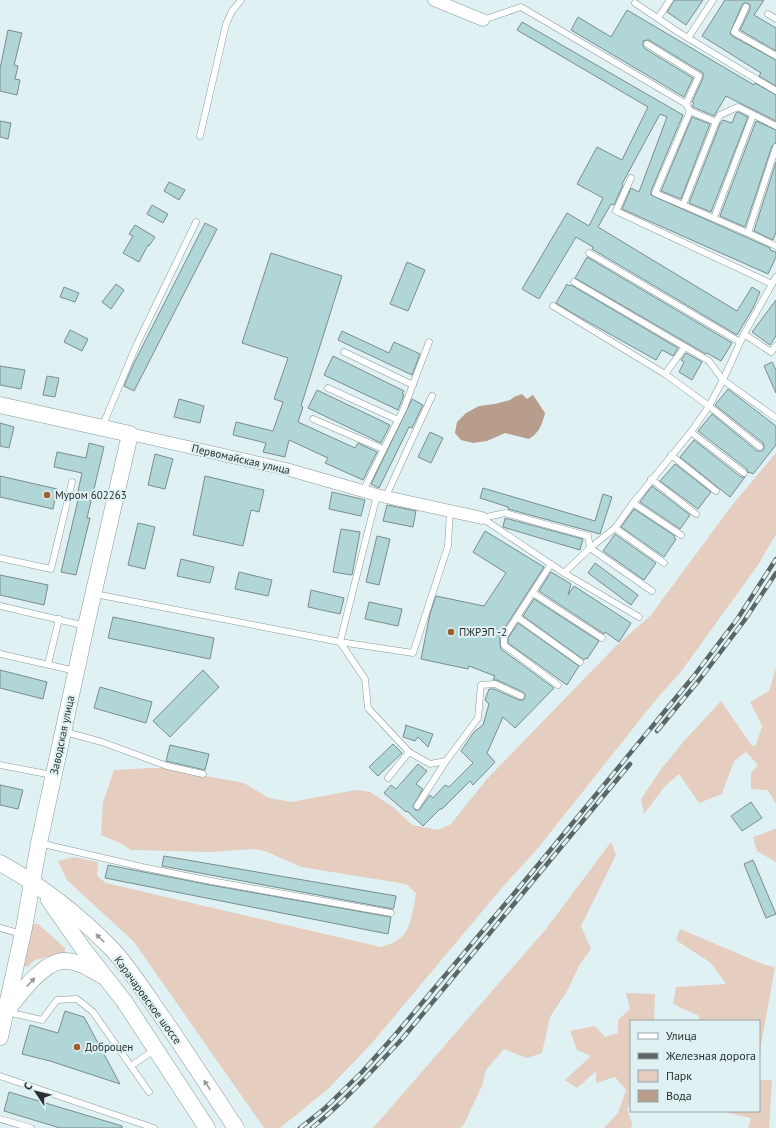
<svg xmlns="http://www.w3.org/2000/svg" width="776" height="1128" viewBox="0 0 776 1128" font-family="'PT Sans',sans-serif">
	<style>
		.green { fill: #e5cebf }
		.water { fill: #b89d8c }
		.building { fill: #b0d6d7; stroke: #7c8c8d }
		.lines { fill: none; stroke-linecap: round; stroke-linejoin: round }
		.lane-casing { stroke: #88999a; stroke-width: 7 }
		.street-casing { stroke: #88999a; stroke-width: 13 }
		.secondary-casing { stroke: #88999a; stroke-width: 17 }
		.lane { stroke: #fff; stroke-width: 6 }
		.street { stroke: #fff; stroke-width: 12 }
		.secondary { stroke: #fff; stroke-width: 16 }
		.rail-casing { stroke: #5d6667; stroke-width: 4.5 }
		.rail { stroke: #dff1f2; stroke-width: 3; stroke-dasharray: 9; stroke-linecap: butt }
		.oneway { fill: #949898 }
		.poi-dot { fill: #9f5c2c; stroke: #dff1f2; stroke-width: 1.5 }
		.labels { text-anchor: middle; stroke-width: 4; stroke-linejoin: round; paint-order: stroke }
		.street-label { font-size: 11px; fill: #2a3031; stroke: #dff1f2 }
		.poi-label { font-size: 11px; fill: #2a3031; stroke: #dff1f2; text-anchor: start }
	</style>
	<rect width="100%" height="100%" fill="#dff1f2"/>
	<!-- green -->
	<g class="green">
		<path d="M776,453V534L758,565L680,673L658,697L538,848L500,890L372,1043L328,1089L280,1128H264L134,942L67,880L58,861L74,857L98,862L97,876L106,883L381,947C386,945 392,944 396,941C412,933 413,908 416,893L406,884L301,867L265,851L252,849L213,852L131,850L120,843L101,835L103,802L114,770L150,768H163L244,783L269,798L291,802L356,790L370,792L393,807L412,825L438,830L451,824L486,780L615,647L651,615L733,504Z"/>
		<path d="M776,668V804L768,790L751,789V773L758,765L746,752L734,761L722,794L699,803L679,774L665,786L644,814L641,799L662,768L684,741L721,701L752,746L756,745L762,726L750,702L769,691Z"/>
		<path d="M775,829H776V862L757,851L753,837Z"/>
		<path d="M611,842L616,855L581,926L591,949L580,964L567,991L550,1017L542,1053L527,1058L504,1049L486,1070L482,1086L464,1124L460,1128H373L546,929Z"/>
		<path d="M33,924H38L65,948V953L35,960L27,967L22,965L29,928Z"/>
		<path d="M680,929L765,965L775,967L759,1056V1021H699V1016L673,1004L676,987L726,984L711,963L676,940Z"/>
		<path d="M626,993L655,994L654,1021H631V1103L627,1109L632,1123L631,1128H604L618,1113L626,1090L615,1077L596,1083V1071L577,1088L565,1080L591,1056L577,1050L570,1031L595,1026L605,1037L618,1033V1020L630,1009Z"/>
		<path d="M759,1080H772L769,1128H748L751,1118L729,1113L730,1111H759Z"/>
	</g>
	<!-- water -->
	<path class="water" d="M522,394L527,399L533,395L545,413C542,425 539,433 529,439L505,433L487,441L473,443L461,440L455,433L457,422L466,413L479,406L495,404L510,400L514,397Z"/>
	<!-- building -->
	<g class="building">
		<path d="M674,0H703L686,25L667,12Z"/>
		<path d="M725,0H764L754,15L776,28V51L740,30L750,9V5L748,3H744L742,5L730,33L732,36L776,60V86L759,76L761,73L702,36Z"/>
		<path d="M627,10L754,85L755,83L776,95V121L726,96L714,116L693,107L692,106L694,103L692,102L703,78V73L649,40H647L643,41V44L644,48L693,78L684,97L571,30L578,17L611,37Z"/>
		<path d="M522,22L683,115L651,191V195L770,248V250L776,252V257L768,274L622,209L631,188L639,192L667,117L660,114L622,184L623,185L614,205L611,204L598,227L737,311L752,287L760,292L753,308L737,335L592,249L593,247L576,237L539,299L522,289L567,213L589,226L603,198L577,184L597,147L622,160L648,107L517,30Z"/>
		<path d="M8,30L22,33L14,65L18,66L15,79L20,80L17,95L0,91V69Z"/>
		<path d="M738,112L748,117L711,212L689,203L720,124L723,120L732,123L736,113Z"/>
		<path d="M692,117L710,124L681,199L661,191Z"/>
		<path d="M0,121L11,123L8,139L0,137Z"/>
		<path d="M756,121L776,130V143L772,146L745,227L720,216Z"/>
		<path d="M776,162V232L773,240L754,231Z"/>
		<path d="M169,182L185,190L179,200L164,191Z"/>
		<path d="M152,205L168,214L163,223L147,214Z"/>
		<path d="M205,223L217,229L134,391L124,386L134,363Z"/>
		<path d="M135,225L155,237L149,246L148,245L139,262L123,253L133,236L129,234Z"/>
		<path d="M271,253L342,276L301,406L303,407L298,422L355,448L358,443L377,452L363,480L325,463L328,458L289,440L285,457L263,452L266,443L233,435L236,422L273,431L283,402L274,399L288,358L242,343Z"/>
		<path d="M587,257L732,343L721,361L707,353L706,354L575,278Z"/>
		<path d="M407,262L425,270L408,311L390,304Z"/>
		<path d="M116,284L124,290L111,309L102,302Z"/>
		<path d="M567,284L570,286L571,285L678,348L673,356L662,350L656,360L574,314L556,303Z"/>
		<path d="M64,287L79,293L75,302L60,297Z"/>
		<path d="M776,300V336L770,345L752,332Z"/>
		<path d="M70,330L88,339L82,351L64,342Z"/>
		<path d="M342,331L389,353L394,342L420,354L412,375L338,340Z"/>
		<path d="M686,353L702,362L692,380L679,372L684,362L681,360Z"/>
		<path d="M333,356L404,391L402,394L404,395L398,410L324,375Z"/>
		<path d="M772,362L776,370V393L764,366Z"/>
		<path d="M0,366L25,370L21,389L0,385Z"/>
		<path d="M47,376L59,378L55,397L43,395Z"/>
		<path d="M728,389L776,426V445L753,474L749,472L748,473L747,469L698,431L712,414L757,451H761L764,449V446L763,443L715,405Z"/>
		<path d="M317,390L390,425L381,443L308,408Z"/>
		<path d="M179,399L204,406L200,423L174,417Z"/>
		<path d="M412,399L423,405L412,428L409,427L379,488L371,484Z"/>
		<path d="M0,423L14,427L9,448L0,446Z"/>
		<path d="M430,432L443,438L431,463L418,457Z"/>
		<path d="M694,440L741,477H745L730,497L680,457Z"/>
		<path d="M89,443L104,447L87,518H90L76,575L61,572L78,500H76L82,473L54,467L57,452L86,458Z"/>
		<path d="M155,454L173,459L165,489L148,485Z"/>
		<path d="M675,464L711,492L698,509L660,481Z"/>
		<path d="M0,476L57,489L53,509L0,497Z"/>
		<path d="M205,476L264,490L259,512L251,510L243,546L193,535Z"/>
		<path d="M652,486L690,515L680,529L640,502Z"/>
		<path d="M483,488L595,521L603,494L612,497L600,534L508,509V507L480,498Z"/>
		<path d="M332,492L365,500L361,516L329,509Z"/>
		<path d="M387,505L416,511L413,527L383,521Z"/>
		<path d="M634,509L675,536L674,538L676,539L664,557L621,527Z"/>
		<path d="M505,518L583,539L580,550L506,528L503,527Z"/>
		<path d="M138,523L155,527L145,569L128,565Z"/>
		<path d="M341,529L360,532L352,575L333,572Z"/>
		<path d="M485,531L544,567L500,635V645L501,649L554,688L515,728L503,717L487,753L495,762L473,785L470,781L442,809H440L423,826L407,811L406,812L384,793L391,785L396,789L418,764L427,771L416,784L423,789L413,806L415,810H419L430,795L433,798L445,785L449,787L473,763L461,751L474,732L483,725L489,704L485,700L489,689H494L519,700H523L525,698V694L523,692L497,680H493L495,676L469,666L468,669L421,659L430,614L436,596L484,606L506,573L473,552Z"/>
		<path d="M615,534L656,563L644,580L603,551Z"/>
		<path d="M377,536L390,539L379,585L366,582Z"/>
		<path d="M181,559L214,567L210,583L177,576Z"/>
		<path d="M595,563L638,595L631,605L588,573Z"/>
		<path d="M239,572L272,580L268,596L235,589Z"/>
		<path d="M551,572L571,584L568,595L574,586L631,623L619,642L605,632L604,634L539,591Z"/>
		<path d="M0,575L48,585L44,605L0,595Z"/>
		<path d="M311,590L344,598L340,614L308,607Z"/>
		<path d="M534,599L599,641L587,659L586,658L584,660L523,616Z"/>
		<path d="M369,602L402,609L398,626L365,619Z"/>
		<path d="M113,617L214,638L210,659L108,638Z"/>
		<path d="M518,623L579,666L567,685L508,643V638Z"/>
		<path d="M0,670L47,682L43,699L0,688Z"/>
		<path d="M203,670L219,687L170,737L153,721Z"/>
		<path d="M100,687L152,702L146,723L94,708Z"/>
		<path d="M405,725L433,734L428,747L418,737L415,741L403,737L406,726Z"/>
		<path d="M393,744L402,753L378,776L369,767Z"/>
		<path d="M170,745L209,754L205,770L166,761Z"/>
		<path d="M0,785L23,790L18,809L0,805Z"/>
		<path d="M751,802L762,818L742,831L731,816Z"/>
		<path d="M164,856L396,896L394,907L393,909L162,866Z"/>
		<path d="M753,860L776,914L766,918L744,864Z"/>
		<path d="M108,865L210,885L391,917L388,934L105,878Z"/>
		<path d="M65,1011L84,1017L120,1084L50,1061L22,1054L30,1025L58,1033Z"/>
		<path d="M9,1092L122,1126V1128H60L4,1111Z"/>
	</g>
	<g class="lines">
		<defs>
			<g id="lane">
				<path d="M635,3L678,32L776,91"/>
				<path d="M746,7L734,32L776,56"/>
				<path d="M768,14L776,19"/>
				<path d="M658,18L670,0"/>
				<path d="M483,20L521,7L686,104L690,111L716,122L720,115L738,107L776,126"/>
				<path d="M688,38L713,0"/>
				<path d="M647,44L699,76L686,104"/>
				<path d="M690,111L655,193L748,233"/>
				<path d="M200,136L226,24L232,11L241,0"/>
				<path d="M776,147L748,233L776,246"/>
				<path d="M631,178L616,211L772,284"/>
				<path d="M683,205L716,122"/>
				<path d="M714,218L753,115"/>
				<path d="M589,253L740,342"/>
				<path d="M574,282L709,361L723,380L776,418"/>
				<path d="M553,306L665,374"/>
				<path d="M744,334L771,352L776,346"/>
				<path d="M685,347L665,374L709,406L760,447"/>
				<path d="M344,352L413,385"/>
				<path d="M328,388L398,420"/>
				<path d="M313,419L383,449"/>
				<path d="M101,427L105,420L136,346L196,222"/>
				<path d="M691,432L744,473"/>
				<path d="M671,455L716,491"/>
				<path d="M651,479L696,514"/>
				<path d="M363,491L404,408L429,342"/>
				<path d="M386,496L432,396"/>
				<path d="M633,503L681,535"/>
				<path d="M482,518L564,573L590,548L615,528L633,503L691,432L709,406L723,380L744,334L776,277"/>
				<path d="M482,518L505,513L588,536L590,548L652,591"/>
				<path d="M615,528L664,563"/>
				<path d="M0,558L51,569L72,482"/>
				<path d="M551,564L504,637V645L558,685"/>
				<path d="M564,573L639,617"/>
				<path d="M533,593L602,638"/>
				<path d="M95,594L340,642L377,495"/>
				<path d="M0,606L86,626"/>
				<path d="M517,617L580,662"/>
				<path d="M340,642L365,679L368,708L409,752L430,764L446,761L478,718L481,685L495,684L521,696"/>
				<path d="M340,642L413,653L448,546L450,510"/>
				<path d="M0,654L76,671"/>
				<path d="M48,664L59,619"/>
				<path d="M65,732L102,742L167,766L203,774"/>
				<path d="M0,765L52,775"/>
				<path d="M388,778L409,752"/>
				<path d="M417,806L446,761"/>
				<path d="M39,843L142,867L211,881L391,913"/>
				<path d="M0,928L22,934"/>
				<path d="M7,1012L42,1020L57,1000L77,999L93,1012L149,1092"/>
				<path d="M131,1066L154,1050"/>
				<path d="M0,1076L154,1128"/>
				<path d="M0,1119L31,1128"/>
			</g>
			<g id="street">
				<path d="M434,0L483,20"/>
				<path d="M130,434L286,469L377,495L482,518"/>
			</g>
			<g id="secondary">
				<path d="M0,405L130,434L86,626L39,843L24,928L0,1037"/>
				<path d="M0,863C42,886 79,915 113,950C130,969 144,991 158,1011C185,1050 210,1089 236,1128"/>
				<path d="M49,900L84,950L124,1001L207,1128"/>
				<path d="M8,1009C20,994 43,962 63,961C77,960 89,968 101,975"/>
			</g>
		</defs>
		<!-- lane casing -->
		<use href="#lane" class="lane-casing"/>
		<!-- street casing -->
		<use href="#street" class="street-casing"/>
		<!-- secondary casing -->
		<use href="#secondary" class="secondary-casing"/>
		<!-- lane -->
		<use href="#lane" class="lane"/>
		<!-- street -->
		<use href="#street" class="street"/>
		<!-- secondary -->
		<use href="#secondary" class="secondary"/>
		<defs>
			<g id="rail">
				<path d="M657,731L700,679L744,621L776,573"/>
				<path d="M300,1128L324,1109L362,1072L395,1035L538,865L693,677L738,618L776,559"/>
				<path d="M312,1128C345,1101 373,1070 402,1039L630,764"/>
			</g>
		</defs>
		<!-- rail casing -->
		<use href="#rail" class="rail-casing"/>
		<!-- rail -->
		<use href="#rail" class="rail"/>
	</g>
	<!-- one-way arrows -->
	<defs><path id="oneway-solid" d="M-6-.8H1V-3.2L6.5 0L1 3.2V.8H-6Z"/></defs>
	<g class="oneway">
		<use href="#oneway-solid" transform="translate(100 938) rotate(-135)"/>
		<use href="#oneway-solid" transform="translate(31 982) rotate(-47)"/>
		<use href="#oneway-solid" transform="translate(207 1085) rotate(-124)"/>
	</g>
	<!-- markers -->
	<g class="poi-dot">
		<circle cx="47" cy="495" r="4"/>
		<circle cx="451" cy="632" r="4"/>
		<circle cx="77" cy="1047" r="4"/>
	</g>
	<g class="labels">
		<!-- street labels -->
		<g class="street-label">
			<text transform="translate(241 459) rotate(13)" y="4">Первомайская улица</text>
			<text transform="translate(62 735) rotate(-78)" y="4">Заводская улица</text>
			<text transform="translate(148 1000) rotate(54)" y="4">Карачаровское шоссе</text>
		</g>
		<!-- poi labels -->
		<g class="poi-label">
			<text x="55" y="499">Муром 602263</text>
			<text x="459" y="636">ПЖРЭП -2</text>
			<text x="85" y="1051">Доброцен</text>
		</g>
	</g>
	<!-- legend -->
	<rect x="630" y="1020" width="130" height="92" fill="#dff1f2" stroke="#97a4a5"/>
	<rect x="638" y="1033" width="20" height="6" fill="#ffffff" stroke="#97a4a5"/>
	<text x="666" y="1040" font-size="12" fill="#2a3031">Улица</text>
	<rect x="638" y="1053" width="20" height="6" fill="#5d6667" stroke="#97a4a5"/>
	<text x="666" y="1060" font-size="12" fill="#2a3031">Железная дорога</text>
	<rect x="638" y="1070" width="20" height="12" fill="#e5cebf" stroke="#97a4a5"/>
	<text x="666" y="1080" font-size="12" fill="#2a3031">Парк</text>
	<rect x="638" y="1090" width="20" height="12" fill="#b89d8c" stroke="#97a4a5"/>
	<text x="666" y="1100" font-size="12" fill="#2a3031">Вода</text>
	<!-- north arrow -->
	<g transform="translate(36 1092) rotate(305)" stroke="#dff1f2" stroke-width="3" paint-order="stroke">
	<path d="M0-3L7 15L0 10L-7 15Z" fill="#2a3031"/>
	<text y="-6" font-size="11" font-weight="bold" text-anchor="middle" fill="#2a3031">С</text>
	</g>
</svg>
